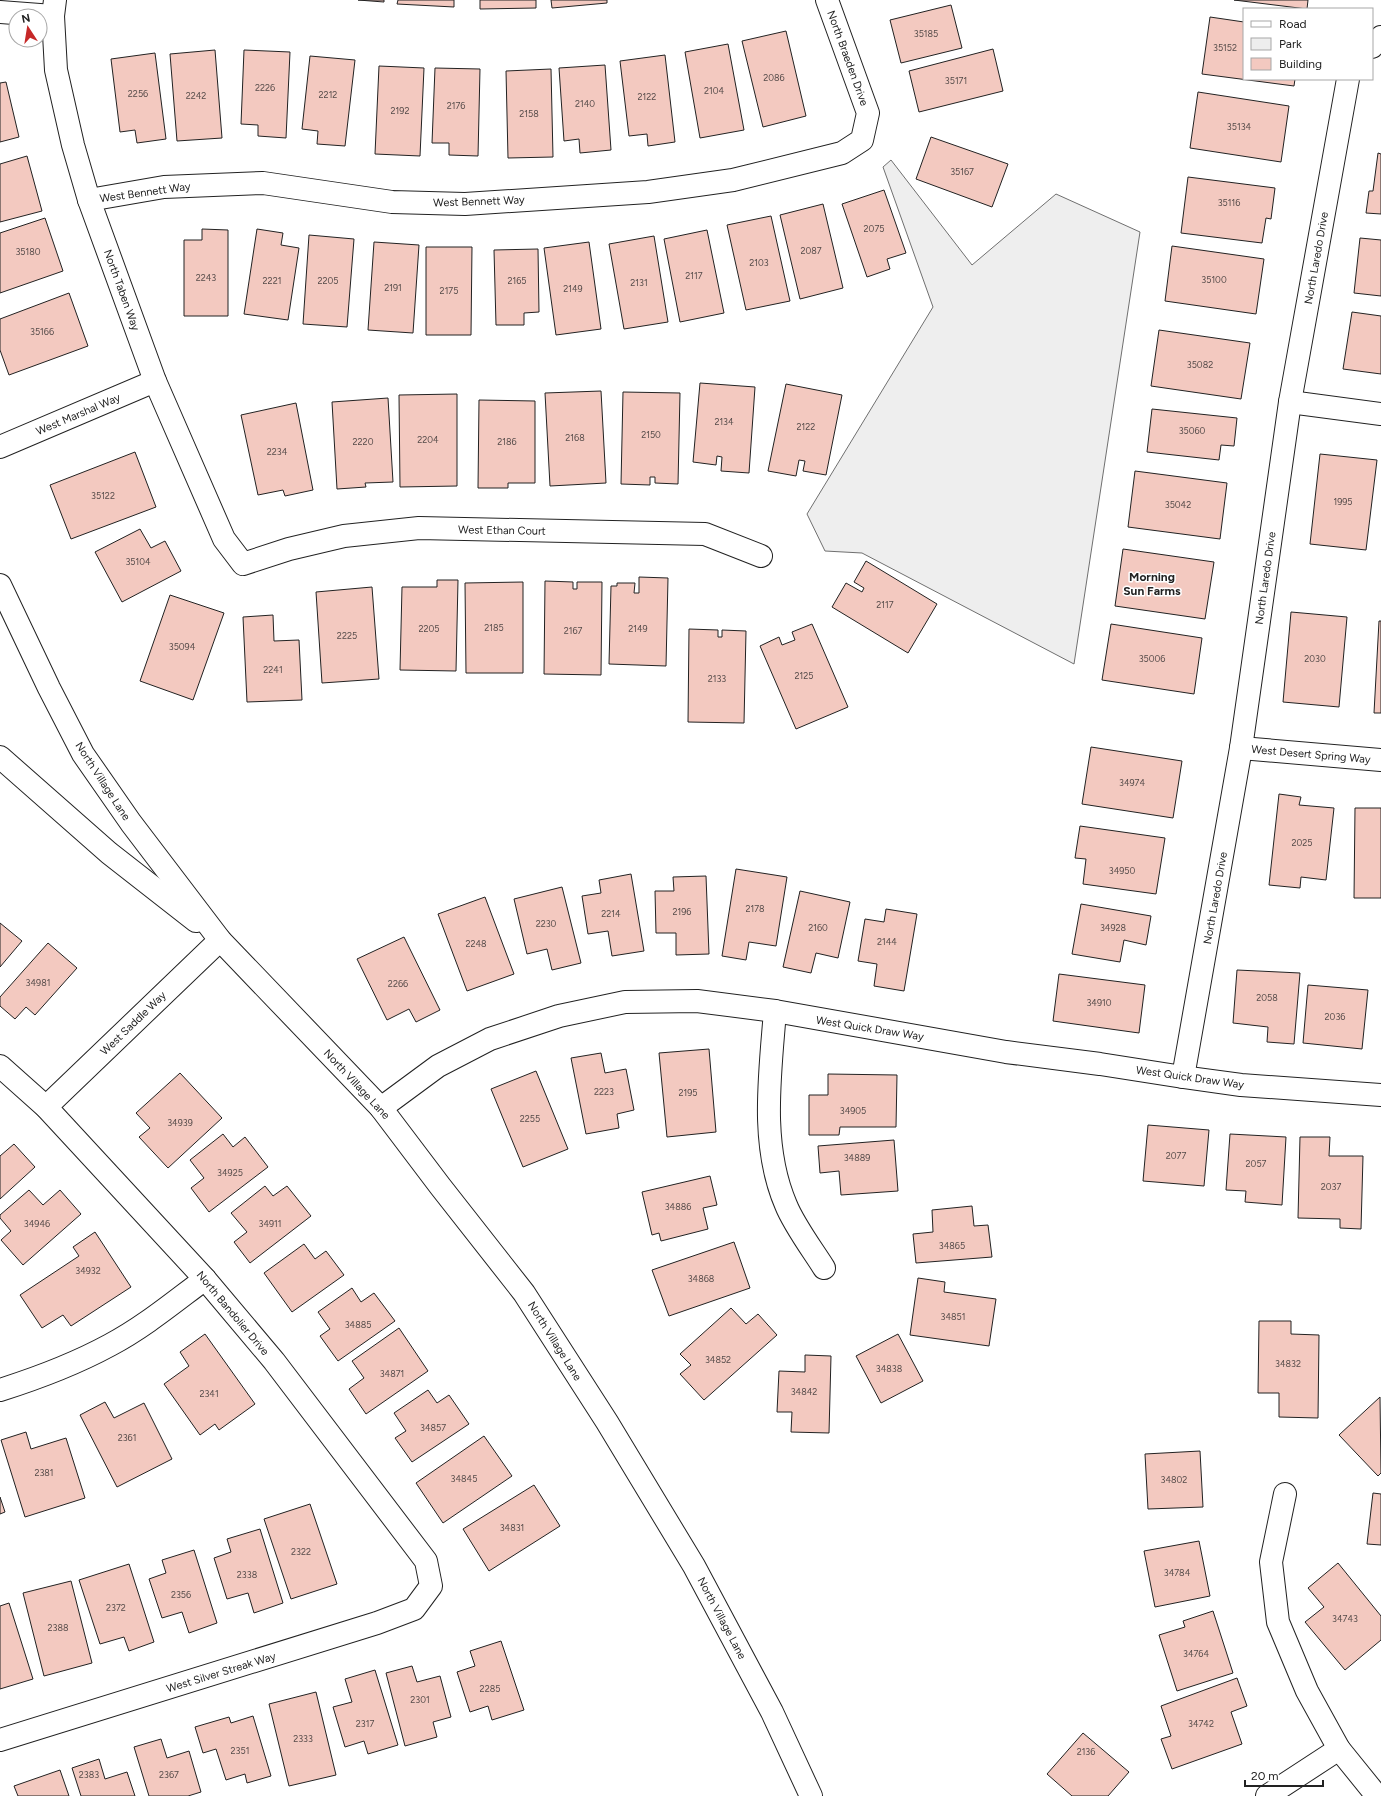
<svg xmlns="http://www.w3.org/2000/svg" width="1381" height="1796" viewBox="0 0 1381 1796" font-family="Figtree,sans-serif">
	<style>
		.green { fill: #eee; stroke: #6f6f6f }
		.building { fill: #f3c9c0; stroke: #222 }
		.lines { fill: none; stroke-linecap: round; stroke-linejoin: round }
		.minor-casing { stroke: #222; stroke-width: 24 }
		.minor { stroke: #fff; stroke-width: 22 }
		.labels { text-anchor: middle; stroke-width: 3; stroke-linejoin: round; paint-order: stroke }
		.number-label { font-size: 9px; fill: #564c4a }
		.street-label { font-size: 11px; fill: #222; stroke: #fff }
		.neighbourhood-label { font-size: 12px; font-weight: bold; fill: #222; stroke: #fff }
	</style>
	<rect width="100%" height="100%" fill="#fff"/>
	<!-- green -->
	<path class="green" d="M891,160L972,265L1056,194L1140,232L1074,664L862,553L825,551L807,514L933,307L883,167Z"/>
	<!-- building -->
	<g class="building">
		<path d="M358,0H384V2Z"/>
		<path d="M398,0H454V7L397,4Z"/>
		<path d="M480,0H536V8L480,9Z"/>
		<path d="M551,0H607V3L552,8Z"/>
		<path d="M1234,0H1308L1307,9Z"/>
		<path d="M951,5L962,48L901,63L890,20Z"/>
		<path d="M1210,17L1244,22V79H1295L1294,86L1202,74Z"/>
		<path d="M786,31L806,116L763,127L742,41Z"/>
		<path d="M728,44L744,130L700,138L685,52Z"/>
		<path d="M993,49L1003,91L919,112L909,71Z"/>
		<path d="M215,50L222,138L177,141L170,54Z"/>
		<path d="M244,50L290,52L286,138L258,136V125L241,124Z"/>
		<path d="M155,53L166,139L137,143L135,130L120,132L111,59Z"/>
		<path d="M665,55L675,142L648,146L647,134L629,136L620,61Z"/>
		<path d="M310,56L355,60L345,146L317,144L318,131L302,129Z"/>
		<path d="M605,65L611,150L580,153L579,139L564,141L559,68Z"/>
		<path d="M379,66L424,68L420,156L375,154Z"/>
		<path d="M435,68L480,69L478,156L449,155V143H432Z"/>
		<path d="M551,69L553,157L508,158L506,71Z"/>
		<path d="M6,82L19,137L0,142V83Z"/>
		<path d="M1198,92L1289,106L1281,162L1190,148Z"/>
		<path d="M931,137L1008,164L992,207L916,179Z"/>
		<path d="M1378,153L1381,154V214L1366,213L1369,191H1373Z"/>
		<path d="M27,156L42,211L0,222V164Z"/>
		<path d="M1188,177L1275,188L1271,219L1266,218L1262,243L1181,233Z"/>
		<path d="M884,190L906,253L887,259L890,269L867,277L842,204Z"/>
		<path d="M823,204L843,288L800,299L780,215Z"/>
		<path d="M771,216L790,301L746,310L727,225Z"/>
		<path d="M45,218L63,271L0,293V233Z"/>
		<path d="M202,229L228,230V316H184V240H202Z"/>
		<path d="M257,229L283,233L281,245L299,248L288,320L244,314Z"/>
		<path d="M707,230L724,313L680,322L664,239Z"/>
		<path d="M309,235L354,239L347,327L303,324Z"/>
		<path d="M654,236L668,322L624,329L609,244Z"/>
		<path d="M1360,238L1381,240V296L1354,293Z"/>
		<path d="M374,242L419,245L413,333L368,330Z"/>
		<path d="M589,242L601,329L556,335L544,248Z"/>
		<path d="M1172,246L1264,259L1256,314L1165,301Z"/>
		<path d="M426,247H472L471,335H426Z"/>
		<path d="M538,249L539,312L524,313V325H496L494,250Z"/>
		<path d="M69,293L88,346L9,375L0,350V319Z"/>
		<path d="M1352,312L1381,316V374L1343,369Z"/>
		<path d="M1159,330L1250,343L1241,399L1151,386Z"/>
		<path d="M700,383L755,387L749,473L721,471L722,457L717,456L716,465L693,462Z"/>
		<path d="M786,384L842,395L826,475L803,471L805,461L799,460L796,476L768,471Z"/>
		<path d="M601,391L606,483L550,486L545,393Z"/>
		<path d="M623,392L680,393L678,484L655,483V477H650V485L621,484Z"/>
		<path d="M457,394V486L400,487L399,395Z"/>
		<path d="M388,398L393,482L365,483L366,487L337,489L332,402Z"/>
		<path d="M479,400L535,401V483H508V488H478Z"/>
		<path d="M296,403L313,490L285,496L283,490L258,495L241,415Z"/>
		<path d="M1152,409L1237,418L1234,446L1221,445L1219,460L1147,452Z"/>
		<path d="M135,452L156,507L71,539L50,485Z"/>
		<path d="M1320,454L1377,460L1366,550L1310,544Z"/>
		<path d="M1135,471L1227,483L1220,539L1128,527Z"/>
		<path d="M140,529L151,548L165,541L181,571L122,602L95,552Z"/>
		<path d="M1123,549L1214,562L1205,619L1115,606Z"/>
		<path d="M866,561L937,604L908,653L832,607L846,583L862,592L864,588L854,582Z"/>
		<path d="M639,577L668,578L666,666L609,664L611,586H617V583H635L634,593H639Z"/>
		<path d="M437,580H458L456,671L400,670L402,587H437Z"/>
		<path d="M545,581L573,582V589H577V582H602L601,675L544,674Z"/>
		<path d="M523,582V673H466L465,583Z"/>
		<path d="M372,587L379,679L322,683L316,592Z"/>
		<path d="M170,595L224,613L193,700L140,681Z"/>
		<path d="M1291,612L1347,617L1339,707L1283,702Z"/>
		<path d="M273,615L274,641L299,640L302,700L247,702L243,617Z"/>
		<path d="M1379,621H1381V713H1374Z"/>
		<path d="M812,624L848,707L796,729L760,646L779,637L782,645L795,640L792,632Z"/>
		<path d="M1111,624L1202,638L1194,694L1102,680Z"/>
		<path d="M689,629L718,630V637H722V630L746,631L744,723L688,722Z"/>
		<path d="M1091,747L1182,761L1173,818L1082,804Z"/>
		<path d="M1279,794L1301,797L1299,805L1334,808L1326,880L1301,877L1300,888L1269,885Z"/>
		<path d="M1355,808H1381V898H1354Z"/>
		<path d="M1080,826L1165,838L1156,894L1083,884L1086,859L1075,858Z"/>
		<path d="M736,869L787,877L776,946L749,942L746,960L722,956Z"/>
		<path d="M631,874L644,951L612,956L608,931L588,934L582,896L601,893L599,880Z"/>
		<path d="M706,876L709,954L676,955V933H656L655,891H674L673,877Z"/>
		<path d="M562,887L581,963L552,970L547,949L527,954L514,899Z"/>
		<path d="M800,891L850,902L838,958L816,953L811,973L783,967Z"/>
		<path d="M485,897L514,974L467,991L438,914Z"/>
		<path d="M1081,904L1151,916L1146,945L1124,940L1120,962L1072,954Z"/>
		<path d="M886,909L917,914L904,991L874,986L877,964L858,961L865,919L884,922Z"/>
		<path d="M0,923L22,941L0,967Z"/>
		<path d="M404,937L440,1010L416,1022L409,1009L387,1020L357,959Z"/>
		<path d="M48,943L77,968L35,1015L26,1007L15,1019L0,1006V997Z"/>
		<path d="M1237,970L1300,973L1294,1044L1267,1042L1268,1027L1233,1023Z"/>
		<path d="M1059,974L1145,985L1139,1033L1053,1021Z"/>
		<path d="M1308,985L1368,990L1362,1049L1303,1043Z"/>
		<path d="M709,1049L716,1132L667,1137L659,1053Z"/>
		<path d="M601,1053L605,1073L626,1069L634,1110L617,1114L619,1128L586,1134L571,1058Z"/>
		<path d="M536,1071L568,1149L523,1167L491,1089Z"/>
		<path d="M180,1073L222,1118L168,1168L139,1137L150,1128L136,1113Z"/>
		<path d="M828,1074L897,1075L896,1127H840L839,1135H809V1095H828Z"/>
		<path d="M1148,1125L1209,1130L1204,1186L1143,1181Z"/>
		<path d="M223,1134L233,1147L245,1137L268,1167L209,1212L191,1188L204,1178L190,1160Z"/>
		<path d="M1230,1134L1286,1137L1282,1205L1245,1202L1246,1191L1226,1190Z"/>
		<path d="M1300,1137H1330L1329,1156H1363L1361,1229L1340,1228V1219L1298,1218Z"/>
		<path d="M894,1140L898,1191L841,1195L839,1171L820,1173L818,1146Z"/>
		<path d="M14,1144L35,1167L0,1199V1156Z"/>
		<path d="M710,1176L717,1205L703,1208L708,1229L661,1241L659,1233L652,1235L642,1192Z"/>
		<path d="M265,1186L273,1196L287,1186L311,1216L250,1263L234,1242L247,1232L231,1213Z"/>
		<path d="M29,1190L43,1205L60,1190L81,1214L23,1265L1,1240L11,1231L0,1218V1215Z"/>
		<path d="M972,1206L974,1226L988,1225L992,1257L916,1263L913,1234L933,1232L932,1210Z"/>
		<path d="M95,1232L131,1287L71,1326L63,1315L42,1328L20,1295L79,1256L73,1247Z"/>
		<path d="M734,1242L750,1288L669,1316L652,1270Z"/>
		<path d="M304,1244L315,1259L326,1251L344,1275L292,1312L264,1273Z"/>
		<path d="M918,1278L945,1282L944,1292L996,1299L989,1346L910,1335Z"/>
		<path d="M352,1288L361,1302L374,1293L395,1321L338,1361L320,1336L330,1329L318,1312Z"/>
		<path d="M731,1308L746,1324L758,1314L777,1335L704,1400L680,1374L691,1365L680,1354Z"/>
		<path d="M1259,1321H1291V1334L1319,1335L1318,1418L1279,1417V1393H1258Z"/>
		<path d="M399,1328L428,1371L366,1414L349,1389L364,1378L352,1361Z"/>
		<path d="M205,1334L255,1404L219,1430L215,1424L200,1435L164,1384L189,1366L180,1352Z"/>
		<path d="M898,1334L923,1381L881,1403L856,1356Z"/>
		<path d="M805,1355L831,1356L829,1433L791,1432L792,1412H777L779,1371L805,1372Z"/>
		<path d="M428,1390L437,1403L449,1395L469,1424L412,1462L395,1438L406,1431L394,1413Z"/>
		<path d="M1380,1397L1381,1473L1378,1476L1339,1435Z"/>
		<path d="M105,1402L114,1418L144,1403L172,1459L117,1487L80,1415Z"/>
		<path d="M26,1432L31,1449L66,1438L85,1498L25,1517L1,1440Z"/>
		<path d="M484,1436L512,1476L443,1523L416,1483Z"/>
		<path d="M1200,1451L1203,1507L1148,1509L1145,1454Z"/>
		<path d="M534,1485L560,1526L489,1571L463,1529Z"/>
		<path d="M1373,1493L1381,1494V1545L1367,1544Z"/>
		<path d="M0,1497L5,1512L0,1514Z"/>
		<path d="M310,1504L337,1584L291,1599L264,1519Z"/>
		<path d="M260,1529L283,1603L254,1613L248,1593L227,1599L214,1558L231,1552L227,1539Z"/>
		<path d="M1199,1541L1210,1596L1155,1607L1144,1551Z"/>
		<path d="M194,1550L217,1623L189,1633L182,1612L162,1618L149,1579L166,1573L162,1560Z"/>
		<path d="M1338,1563L1381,1616V1640L1345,1670L1305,1622L1324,1607L1308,1588Z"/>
		<path d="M129,1564L154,1642L129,1651L124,1637L100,1644L79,1580Z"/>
		<path d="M71,1581L92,1663L44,1676L23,1593Z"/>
		<path d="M9,1603L33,1679L0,1689V1606Z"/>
		<path d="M1213,1611L1233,1673L1177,1691L1159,1635L1185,1627L1183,1621Z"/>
		<path d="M501,1641L524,1710L492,1720L488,1706L470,1712L457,1672L475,1666L470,1651Z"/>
		<path d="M412,1666L417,1682L440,1676L451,1717L433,1722L437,1737L405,1746L386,1673Z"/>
		<path d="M375,1670L398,1745L368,1754L364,1741L345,1747L333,1707L352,1702L345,1679Z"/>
		<path d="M1237,1678L1247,1706L1231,1712L1242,1744L1172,1769L1161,1739L1171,1736L1161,1706Z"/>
		<path d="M316,1692L336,1775L289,1786L269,1704Z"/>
		<path d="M253,1716L271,1776L247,1783L245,1774L226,1780L216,1749L203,1753L195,1727L229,1717L231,1723Z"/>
		<path d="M1083,1733L1129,1772L1108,1796H1072L1047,1774Z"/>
		<path d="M161,1739L167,1758L189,1751L201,1792L188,1796H149L134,1747Z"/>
		<path d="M99,1759L105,1779L127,1772L135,1796H81L72,1768Z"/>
		<path d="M60,1770L69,1796H18L14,1786Z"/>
	</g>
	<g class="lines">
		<defs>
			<g id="minor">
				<path d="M55,0L53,16L56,70L73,145L89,200L155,381L224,539L243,564L289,549L344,536L419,528L705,534L761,556"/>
				<path d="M0,12L53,16"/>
				<path d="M1372,47L1381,37"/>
				<path d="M89,200L164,187L263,183L392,202L465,204L648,192L733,180L842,153L862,140L868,113L827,0"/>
				<path d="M1290,402L1381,414"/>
				<path d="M0,447L155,381"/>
				<path d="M0,585L49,688L83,754L131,823L220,940L381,1108L440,1186L524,1293L607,1422L694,1566L772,1712L811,1796"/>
				<path d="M1241,748L1381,760"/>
				<path d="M0,757L109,853L196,921"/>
				<path d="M775,1011C770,1075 760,1145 786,1205C794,1225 812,1249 824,1268"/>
				<path d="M0,1066L46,1107L205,1279L274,1361L426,1561L431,1586L414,1609L377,1623L0,1740"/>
				<path d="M1183,1077L1241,748L1290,402L1348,79"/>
				<path d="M46,1107L220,940"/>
				<path d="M381,1108L438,1066L490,1039L559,1016L625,1002L697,1001L775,1011L1006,1052L1100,1064L1183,1077L1241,1085L1381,1095"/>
				<path d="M0,1390C38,1378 75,1364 110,1345C144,1327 174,1302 205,1279"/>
				<path d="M1285,1494L1271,1562L1278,1622L1307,1691L1339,1749L1377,1796"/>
				<path d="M1267,1796L1339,1749"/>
			</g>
		</defs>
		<!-- minor casing -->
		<use href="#minor" class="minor-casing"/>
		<!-- minor -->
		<use href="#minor" class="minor"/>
	</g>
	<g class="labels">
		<!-- number labels -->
		<g class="number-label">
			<text x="926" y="37">35185</text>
			<text x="1225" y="51">35152</text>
			<text x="774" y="81">2086</text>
			<text x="956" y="84">35171</text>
			<text x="265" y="91">2226</text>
			<text x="714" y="94">2104</text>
			<text x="138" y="97">2256</text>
			<text x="328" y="98">2212</text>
			<text x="196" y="99">2242</text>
			<text x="647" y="100">2122</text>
			<text x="585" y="107">2140</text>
			<text x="456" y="109">2176</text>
			<text x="400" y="114">2192</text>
			<text x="529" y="117">2158</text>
			<text x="1239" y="130">35134</text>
			<text x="962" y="175">35167</text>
			<text x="1229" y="206">35116</text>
			<text x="874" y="232">2075</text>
			<text x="811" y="254">2087</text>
			<text x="28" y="255">35180</text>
			<text x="759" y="266">2103</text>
			<text x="694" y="279">2117</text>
			<text x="206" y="281">2243</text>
			<text x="1214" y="283">35100</text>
			<text x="272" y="284">2221</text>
			<text x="328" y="284">2205</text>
			<text x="517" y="284">2165</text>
			<text x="639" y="286">2131</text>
			<text x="393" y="291">2191</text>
			<text x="573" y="292">2149</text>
			<text x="449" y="294">2175</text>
			<text x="42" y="335">35166</text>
			<text x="1200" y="368">35082</text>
			<text x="724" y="425">2134</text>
			<text x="806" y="430">2122</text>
			<text x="1192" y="434">35060</text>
			<text x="651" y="438">2150</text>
			<text x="575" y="441">2168</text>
			<text x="428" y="443">2204</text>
			<text x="363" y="445">2220</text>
			<text x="507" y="445">2186</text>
			<text x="277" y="455">2234</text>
			<text x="103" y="499">35122</text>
			<text x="1343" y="505">1995</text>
			<text x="1178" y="508">35042</text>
			<text x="138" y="565">35104</text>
			<text x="885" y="608">2117</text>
			<text x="494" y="631">2185</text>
			<text x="429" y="632">2205</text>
			<text x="638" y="632">2149</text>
			<text x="573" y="634">2167</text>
			<text x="347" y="639">2225</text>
			<text x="182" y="650">35094</text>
			<text x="1152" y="662">35006</text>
			<text x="1315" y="662">2030</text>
			<text x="273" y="673">2241</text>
			<text x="804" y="679">2125</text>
			<text x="717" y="682">2133</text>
			<text x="1132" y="786">34974</text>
			<text x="1302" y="846">2025</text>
			<text x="1122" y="874">34950</text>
			<text x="755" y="912">2178</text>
			<text x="682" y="915">2196</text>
			<text x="611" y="917">2214</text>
			<text x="546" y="927">2230</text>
			<text x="818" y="931">2160</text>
			<text x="1113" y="931">34928</text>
			<text x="887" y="945">2144</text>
			<text x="476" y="947">2248</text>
			<text x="38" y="986">34981</text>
			<text x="398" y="987">2266</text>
			<text x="1267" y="1001">2058</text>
			<text x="1099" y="1006">34910</text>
			<text x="1335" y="1020">2036</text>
			<text x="604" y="1095">2223</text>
			<text x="688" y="1096">2195</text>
			<text x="853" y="1114">34905</text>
			<text x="530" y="1122">2255</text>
			<text x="180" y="1126">34939</text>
			<text x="1176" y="1159">2077</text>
			<text x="857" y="1161">34889</text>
			<text x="1256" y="1167">2057</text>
			<text x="230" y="1176">34925</text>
			<text x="1331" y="1190">2037</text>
			<text x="678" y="1210">34886</text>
			<text x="37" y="1227">34946</text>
			<text x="270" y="1227">34911</text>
			<text x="952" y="1249">34865</text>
			<text x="88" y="1274">34932</text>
			<text x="701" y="1282">34868</text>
			<text x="953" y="1320">34851</text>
			<text x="358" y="1328">34885</text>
			<text x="718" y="1363">34852</text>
			<text x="1288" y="1367">34832</text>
			<text x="889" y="1372">34838</text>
			<text x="392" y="1377">34871</text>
			<text x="804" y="1395">34842</text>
			<text x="209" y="1397">2341</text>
			<text x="433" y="1431">34857</text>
			<text x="127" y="1441">2361</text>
			<text x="44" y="1476">2381</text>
			<text x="464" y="1482">34845</text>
			<text x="1174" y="1483">34802</text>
			<text x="512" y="1531">34831</text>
			<text x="301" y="1555">2322</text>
			<text x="1177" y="1576">34784</text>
			<text x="247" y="1578">2338</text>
			<text x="181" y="1598">2356</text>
			<text x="116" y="1611">2372</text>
			<text x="1345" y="1622">34743</text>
			<text x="58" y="1631">2388</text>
			<text x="1196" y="1657">34764</text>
			<text x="490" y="1692">2285</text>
			<text x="420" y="1703">2301</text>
			<text x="365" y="1727">2317</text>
			<text x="1201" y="1727">34742</text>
			<text x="303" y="1742">2333</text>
			<text x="240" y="1754">2351</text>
			<text x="1086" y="1755">2136</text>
			<text x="89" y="1778">2383</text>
			<text x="169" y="1778">2367</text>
		</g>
		<!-- street labels -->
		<g class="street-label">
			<text transform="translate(848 58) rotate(70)" y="4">North Braeden Drive</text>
			<text transform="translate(145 192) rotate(-8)" y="4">West Bennett Way</text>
			<text transform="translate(479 201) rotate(-2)" y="4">West Bennett Way</text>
			<text transform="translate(1316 258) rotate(-80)" y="4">North Laredo Drive</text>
			<text transform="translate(122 290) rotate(70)" y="4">North Taben Way</text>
			<text transform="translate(78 414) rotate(-23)" y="4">West Marshal Way</text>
			<text transform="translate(502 530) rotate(1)" y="4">West Ethan Court</text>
			<text transform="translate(1265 578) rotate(-82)" y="4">North Laredo Drive</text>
			<text transform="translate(1311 754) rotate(5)" y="4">West Desert Spring Way</text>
			<text transform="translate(103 781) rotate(57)" y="4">North Village Lane</text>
			<text transform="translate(1215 898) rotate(-80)" y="4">North Laredo Drive</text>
			<text transform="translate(133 1023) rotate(-44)" y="4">West Saddle Way</text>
			<text transform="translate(870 1028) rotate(9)" y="4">West Quick Draw Way</text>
			<text transform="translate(1190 1077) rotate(8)" y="4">West Quick Draw Way</text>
			<text transform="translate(357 1084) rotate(47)" y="4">North Village Lane</text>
			<text transform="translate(233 1313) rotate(50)" y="4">North Bandolier Drive</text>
			<text transform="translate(555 1341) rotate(58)" y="4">North Village Lane</text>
			<text transform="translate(722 1618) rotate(62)" y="4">North Village Lane</text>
			<text transform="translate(221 1672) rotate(-17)" y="4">West Silver Streak Way</text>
		</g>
		<!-- neighbourhood labels -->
		<g class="neighbourhood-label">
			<text x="1152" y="581">Morning<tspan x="1152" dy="14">Sun Farms</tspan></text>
		</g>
	</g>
	<!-- legend -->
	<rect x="1243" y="8" width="130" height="72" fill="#ffffff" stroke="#a7a7a7"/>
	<rect x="1251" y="21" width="20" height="6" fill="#ffffff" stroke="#a7a7a7"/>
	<text x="1279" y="28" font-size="12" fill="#222222">Road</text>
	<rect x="1251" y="38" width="20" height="12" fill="#eeeeee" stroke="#a7a7a7"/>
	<text x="1279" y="48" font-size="12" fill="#222222">Park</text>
	<rect x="1251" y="58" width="20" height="12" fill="#f3c9c0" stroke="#a7a7a7"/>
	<text x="1279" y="68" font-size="12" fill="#222222">Building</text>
	<!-- north arrow -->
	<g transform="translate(28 28) rotate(348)"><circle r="19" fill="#ffffff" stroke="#a7a7a7"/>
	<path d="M0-3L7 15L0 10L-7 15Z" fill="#c62828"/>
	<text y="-6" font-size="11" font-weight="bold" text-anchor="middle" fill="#222222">N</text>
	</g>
	<!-- scale -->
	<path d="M1245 1780v6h78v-6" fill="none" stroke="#222222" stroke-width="2"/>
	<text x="1251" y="1780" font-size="12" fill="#222222" stroke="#ffffff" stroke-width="3" paint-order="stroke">20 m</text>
</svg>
